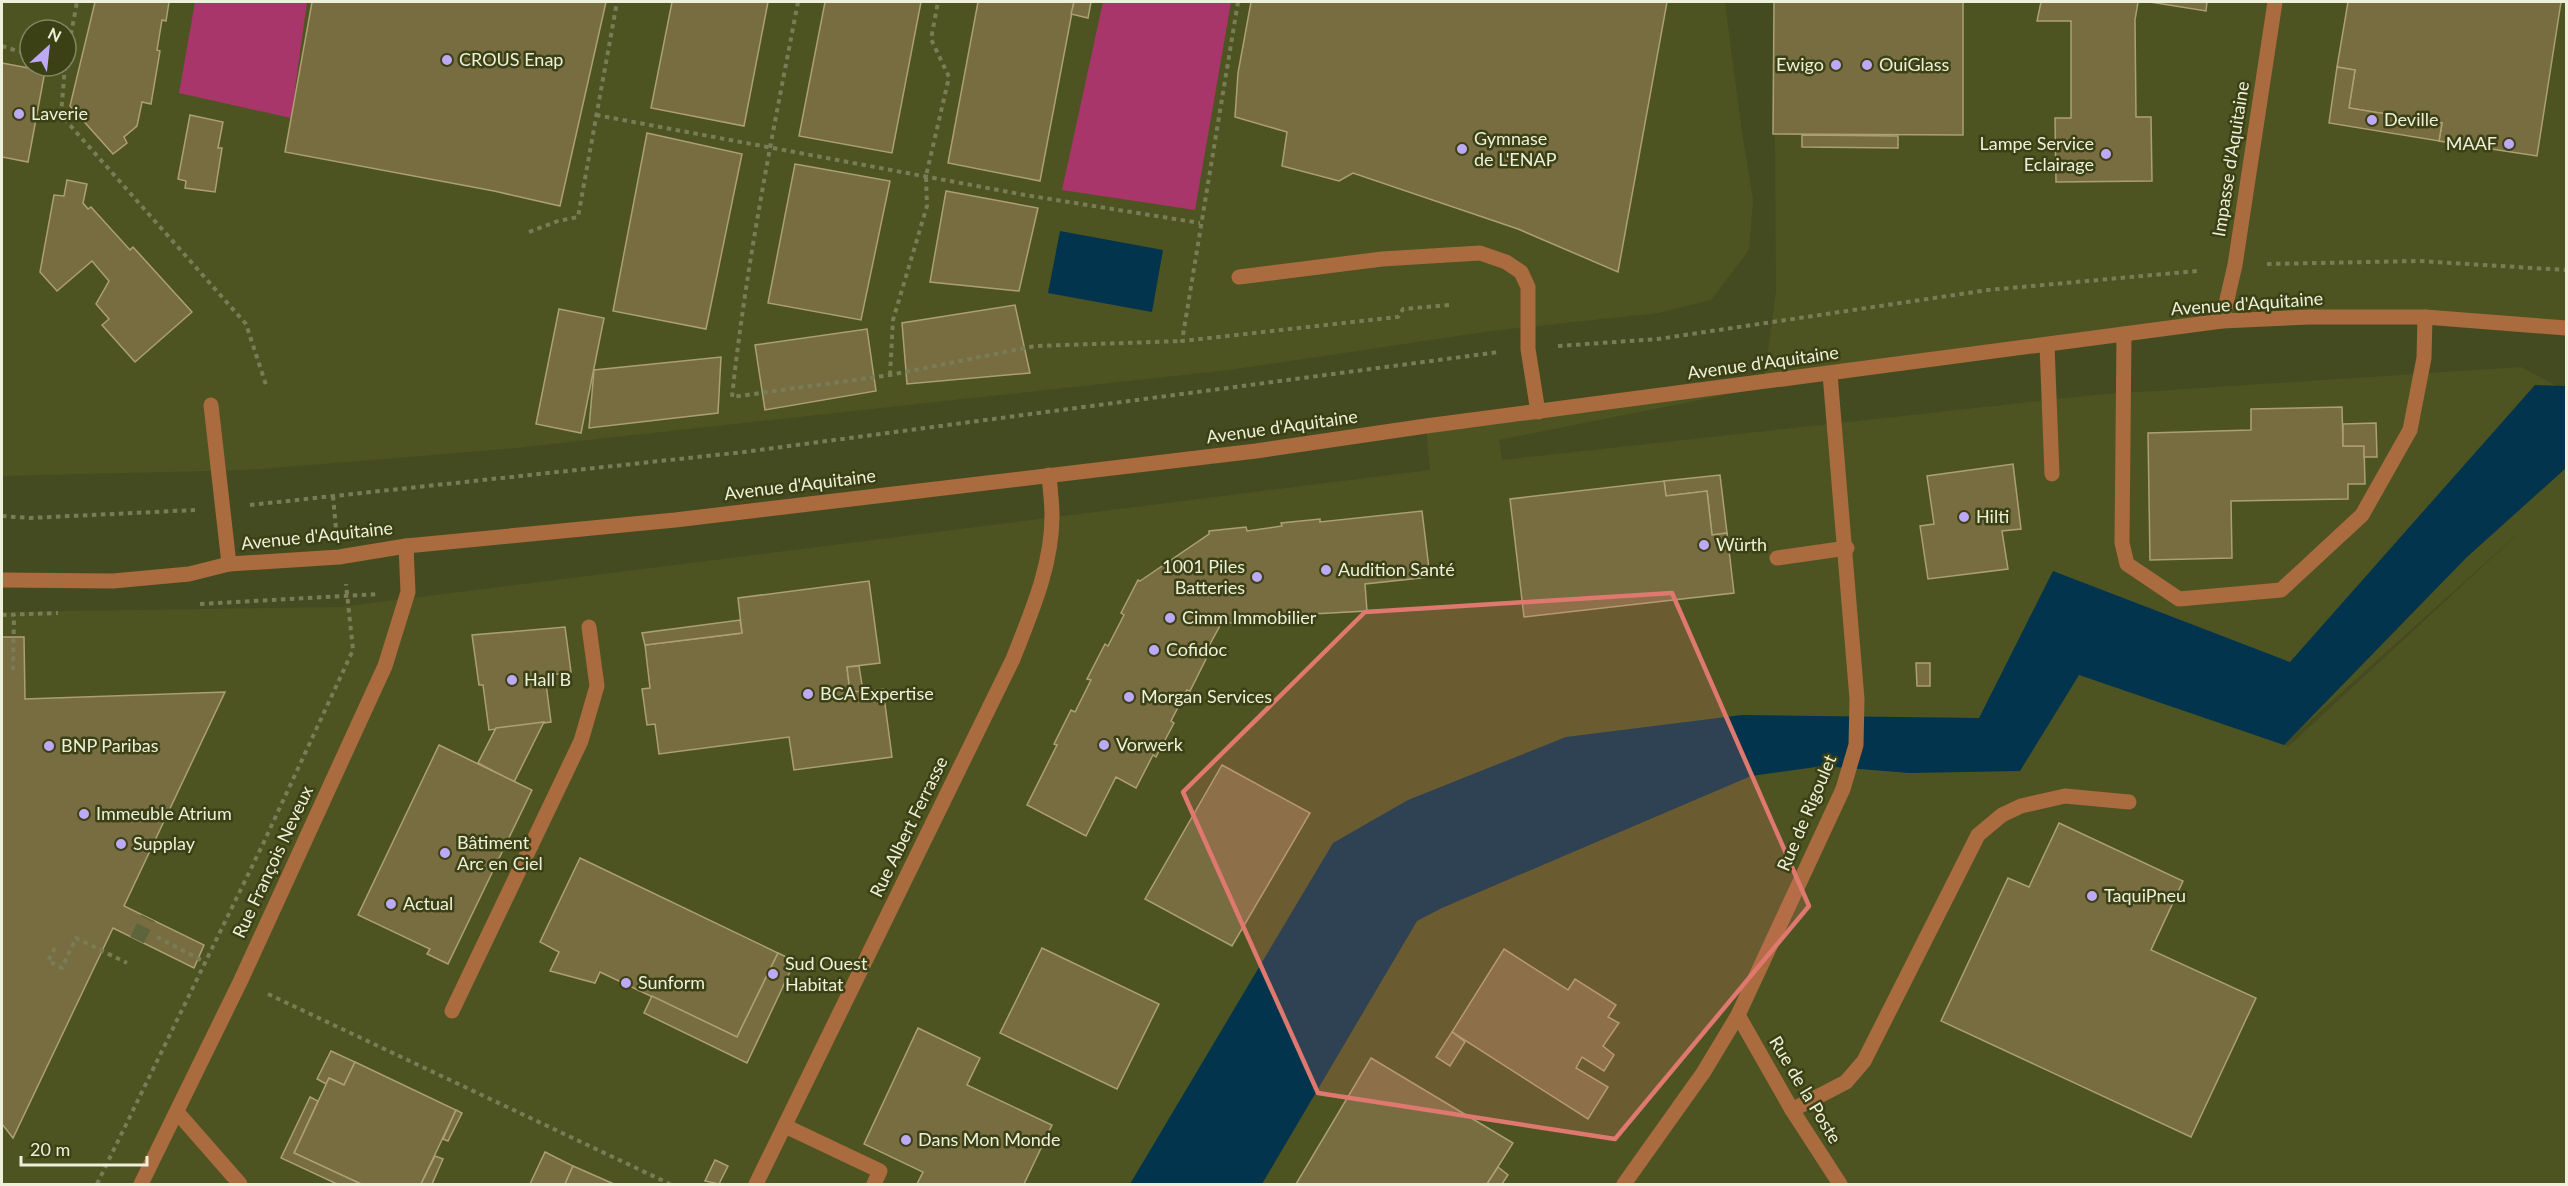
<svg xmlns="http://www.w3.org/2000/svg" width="2568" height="1186" viewBox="0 0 2568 1186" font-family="Lato,sans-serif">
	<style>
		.built { fill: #4d5421; fill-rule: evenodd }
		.green { fill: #a9366b }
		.water { fill: #02354d }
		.building { fill: #786d41; stroke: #aca073; stroke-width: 1.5 }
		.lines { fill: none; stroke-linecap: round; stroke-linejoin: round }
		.minor-tunnel { stroke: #5e643c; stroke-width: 15; stroke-dasharray: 15 8; stroke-linecap: butt }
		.path { stroke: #787d58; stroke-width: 4; stroke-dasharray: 4.5 4.5; stroke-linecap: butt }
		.minor { stroke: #aa6b3e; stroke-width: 15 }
		.marked { fill: #df786f; fill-opacity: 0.2; stroke: #df786f; stroke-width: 4.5; stroke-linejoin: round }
		.poi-dot { fill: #bda9f5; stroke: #3b4015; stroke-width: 2 }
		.labels { text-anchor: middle; stroke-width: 5; stroke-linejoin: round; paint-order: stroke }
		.poi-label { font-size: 18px; fill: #edf1d9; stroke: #3b4015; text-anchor: start }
		.street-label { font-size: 18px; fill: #edf1d9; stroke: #3b4015 }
	</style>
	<rect width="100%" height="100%" fill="#454b20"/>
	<!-- built -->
	<g class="built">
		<path d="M2,2H1725L1741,126L1753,200L1749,250L1711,300L1658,313L1491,331L1229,370L505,449L247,470L2,476ZM30,30H66V66H30Z"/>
		<path d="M1774,2H2566V328L2310,317L1830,374L1499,440L1502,460L2094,395L2521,367L2566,391V1184H2V612L340,607L1430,470L1426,426L1764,381L1776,291ZM2535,518L2289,746L2284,745V744Z"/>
	</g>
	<!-- green -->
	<g class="green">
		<path d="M195,2H307L291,118L179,93Z"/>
		<path d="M1103,2H1231L1195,210L1062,190Z"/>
	</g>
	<!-- water -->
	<g class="water">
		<path d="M1060,231L1163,250L1152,312L1048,293Z"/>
		<path d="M2535,385L2566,386V468L2466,558L2284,745L2079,675L2020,771L1909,773L1823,766L1751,776L1442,908L1417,921L1262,1184H1130L1333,843L1408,800L1566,737L1742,715L1979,718L2053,571L2290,662Z"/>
	</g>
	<!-- building -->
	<g class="building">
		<path d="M95,2H169L166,21L162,20L157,50L160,51L151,104L142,102L137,126L124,137L127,143L113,154L70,106Z"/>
		<path d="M312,2H606L560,206L494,191L285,152Z"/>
		<path d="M672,2H768L744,126L651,108Z"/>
		<path d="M825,2H921L892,153L799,136Z"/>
		<path d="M978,2H1074L1040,181L948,163Z"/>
		<path d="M1074,2H1091L1088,18L1071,14Z"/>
		<path d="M1251,2H1667L1618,272L1518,229L1353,173L1339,181L1282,166L1287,132L1235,117L1238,73Z"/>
		<path d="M1774,2H1963V135L1773,134Z"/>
		<path d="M2041,2H2138L2135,20L2136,117H2151L2152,181L2056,182L2055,118H2071V21H2037Z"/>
		<path d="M2150,2H2207L2206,11Z"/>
		<path d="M2348,2H2561L2537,156L2439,141L2442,123L2349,108L2355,70L2337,67Z"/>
		<path d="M2,63L45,71L28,162L2,157Z"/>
		<path d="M2337,67L2355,70L2349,108L2442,123L2439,141L2329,123Z"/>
		<path d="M190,115L223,122L218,148H222L215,192L185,188L186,181L178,179Z"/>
		<path d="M647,133L742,154L706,329L613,311Z"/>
		<path d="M1802,135L1898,136V148L1802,147Z"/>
		<path d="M795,164L890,181L861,320L768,303Z"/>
		<path d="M67,180L87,184L83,203L88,209L91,207L130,250L133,247L192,312L135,362L102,325L109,319L96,304L109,281L92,261L57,291L40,272L54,195L64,196Z"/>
		<path d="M946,191L1038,208L1019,291L930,282Z"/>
		<path d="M1015,305L1030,373L907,384L902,323Z"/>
		<path d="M559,309L604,318L581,433L536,424Z"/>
		<path d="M867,329L876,391L765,410L755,345Z"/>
		<path d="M721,357L718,413L589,428L594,370Z"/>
		<path d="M2342,407L2343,446H2364L2365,484H2348V499L2231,501L2232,558L2150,560L2148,433L2251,430V409Z"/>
		<path d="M2376,423L2377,457H2364V446H2343V424Z"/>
		<path d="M2013,464L2021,529L2002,531L2008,569L1928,579L1920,526L1934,524L1927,476Z"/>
		<path d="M1720,475L1727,533L1712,535L1707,491L1666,496L1664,481Z"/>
		<path d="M1664,481L1666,496L1707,491L1712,535L1727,533L1734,593L1524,617L1510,499Z"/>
		<path d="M1422,511L1430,577L1365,584L1367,611L1294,615V619L1256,623L1255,620L1221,624L1204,655L1207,657L1190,691L1187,690L1171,721L1174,723L1156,757L1153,755L1136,788L1116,777L1086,836L1027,805L1057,745L1054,744L1071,710L1075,712L1091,680L1087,679L1105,644L1108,646L1124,615L1121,613L1138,580L1140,581L1209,534V531L1246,527L1247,531L1282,526L1281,523L1320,519V522Z"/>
		<path d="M869,581L880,663L847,667L850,692L883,689L892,757L794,770L789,737L659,754L655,724L647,725L642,689L650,688L645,645L742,633L738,598Z"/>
		<path d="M740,620L742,633L645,645L642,633Z"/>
		<path d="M565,627L571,672L545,676L551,722L489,730L483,685H479L472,635Z"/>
		<path d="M2,637H24L25,699L225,692L124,906L204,945L194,968L113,928L13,1138L2,1124Z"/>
		<path d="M1916,663H1930V686H1917Z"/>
		<path d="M859,666L863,691L850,692L847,667Z"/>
		<path d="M544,722L514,782L478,763L496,728Z"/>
		<path d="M439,745L532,790L448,964L427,954L430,949L358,915Z"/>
		<path d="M1222,765L1310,813L1232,946L1145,899Z"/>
		<path d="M2059,823L2183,881L2151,950L2256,998L2191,1137L1941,1021L2008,878L2029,887Z"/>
		<path d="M580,858L778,953L737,1037L600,972L595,983L550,971L559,952L540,942Z"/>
		<path d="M1042,948L1159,1004L1117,1089L1000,1033Z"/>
		<path d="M1504,949L1568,990L1575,979L1616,1005L1608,1017L1619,1023L1603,1046L1614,1055L1604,1071L1582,1057L1576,1068L1608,1087L1588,1119L1452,1032Z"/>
		<path d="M778,953L795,961L747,1063L644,1013L652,996L737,1037Z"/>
		<path d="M918,1028L980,1058L967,1085L1052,1125L1024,1184H917L923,1172L864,1144Z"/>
		<path d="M1452,1032L1465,1042L1450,1066L1436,1057Z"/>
		<path d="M331,1051L355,1062L344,1085L329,1078L326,1084L317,1079Z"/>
		<path d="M1371,1058L1513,1143L1487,1184H1296Z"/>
		<path d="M355,1062L456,1110L421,1184H361L294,1153L329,1078L344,1085Z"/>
		<path d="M310,1097L318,1101L294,1153L361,1184H337L281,1158Z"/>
		<path d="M456,1110L462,1113L448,1141L443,1139Z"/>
		<path d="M545,1152L573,1166L565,1184H530Z"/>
		<path d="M435,1156L443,1159L432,1184H421Z"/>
		<path d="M715,1160L728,1166L719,1184L705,1181Z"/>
		<path d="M573,1166L614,1184H565Z"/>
		<path d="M1498,1167L1508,1175L1502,1184H1487Z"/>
	</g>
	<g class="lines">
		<!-- minor-tunnel -->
		<path class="minor-tunnel" d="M137,940L148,918"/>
		<!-- path -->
		<g class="path">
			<path d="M798,2C773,132 746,264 732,397L890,375L1035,346L1182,341"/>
			<path d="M1238,2L1182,341L1398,317L1403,309L1450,305"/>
			<path d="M2,46L30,55"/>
			<path d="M66,61L77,2"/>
			<path d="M65,66L61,115L246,324L267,388"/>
			<path d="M596,115L1025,195L1200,223"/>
			<path d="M529,232L558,221L578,217L617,2"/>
			<path d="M2267,264L2419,261L2566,270"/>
			<path d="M1558,346L1658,339L1988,290L2197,271"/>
			<path d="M890,375L893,320L927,206L926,176L949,77L931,39L938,2"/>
			<path d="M333,496L336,529"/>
			<path d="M250,505L744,452L1499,352"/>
			<path d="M2,516L30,518L195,510"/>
			<path d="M200,604L378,594"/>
			<path d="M2,615L58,613"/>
			<path d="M13,670L14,615"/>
			<path d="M157,937L205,962"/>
			<path d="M55,948L48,961L62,968L76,938L127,963"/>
			<path d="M268,994L670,1184"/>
			<path d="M97,1184L262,846L353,650L346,584"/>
		</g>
		<!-- minor -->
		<g class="minor">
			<path d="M1239,277L1382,259L1480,253L1506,262L1521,272L1528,287V349L1538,412"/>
			<path d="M2222,321L2235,265L2275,2"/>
			<path d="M2124,334L2122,543L2127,564L2179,599L2281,590L2362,515L2410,430L2424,358L2425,317"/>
			<path d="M2047,345L2052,474"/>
			<path d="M211,405L229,564"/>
			<path d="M1777,558L1847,548"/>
			<path d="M2,580L113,581L189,574L229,564L339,557L406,546L675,520L885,495L1256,451L1426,426L2222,321L2310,317H2425L2566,328"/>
			<path d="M452,1011L581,741L597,686L589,627"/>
			<path d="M1738,1015L1792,1110L1840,1184"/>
			<path d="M1792,1110L1846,1082L1864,1061L1978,835L2002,815L2021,806L2065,796L2129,802"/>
			<path d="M177,1112L240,1184"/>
			<path d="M785,1126L880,1171L874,1184"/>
			<path d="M141,1184L241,980L385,666L408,592L406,546"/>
			<path d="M756,1184L1013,659C1031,613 1052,566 1052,516C1052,502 1050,488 1049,475"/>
			<path d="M1624,1184L1703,1073L1738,1015L1843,789L1856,745L1857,699L1830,374"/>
		</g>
	</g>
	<!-- marked area -->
	<path class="marked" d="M1672,593L1809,906L1615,1139L1318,1093L1183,792L1365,612Z"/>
	<!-- markers -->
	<g class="poi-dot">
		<circle cx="447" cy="60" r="6"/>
		<circle cx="1836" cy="65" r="6"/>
		<circle cx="1867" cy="65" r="6"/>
		<circle cx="19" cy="114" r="6"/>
		<circle cx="2372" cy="120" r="6"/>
		<circle cx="2509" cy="144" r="6"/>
		<circle cx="1462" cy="149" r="6"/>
		<circle cx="2106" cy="154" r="6"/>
		<circle cx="1964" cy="517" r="6"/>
		<circle cx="1704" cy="545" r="6"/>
		<circle cx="1326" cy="570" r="6"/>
		<circle cx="1257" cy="577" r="6"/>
		<circle cx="1170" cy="618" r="6"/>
		<circle cx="1154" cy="650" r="6"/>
		<circle cx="512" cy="680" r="6"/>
		<circle cx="808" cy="694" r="6"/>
		<circle cx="1129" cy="697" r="6"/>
		<circle cx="1104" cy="745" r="6"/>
		<circle cx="49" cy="746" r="6"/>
		<circle cx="84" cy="814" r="6"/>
		<circle cx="121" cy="844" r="6"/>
		<circle cx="445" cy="853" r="6"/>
		<circle cx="2092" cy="896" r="6"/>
		<circle cx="391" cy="904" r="6"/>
		<circle cx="773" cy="974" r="6"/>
		<circle cx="626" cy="983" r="6"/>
		<circle cx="906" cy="1140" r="6"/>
	</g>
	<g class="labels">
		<!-- poi labels -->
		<g class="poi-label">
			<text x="459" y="66">CROUS Enap</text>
			<text x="1824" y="71" text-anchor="end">Ewigo</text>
			<text x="1879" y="71">OuiGlass</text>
			<text x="31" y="120">Laverie</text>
			<text x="2384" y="126">Deville</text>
			<text x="1474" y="145">Gymnase<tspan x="1474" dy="21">de L'ENAP</tspan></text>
			<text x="2094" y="150" text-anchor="end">Lampe Service<tspan x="2094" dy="21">Eclairage</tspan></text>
			<text x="2497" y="150" text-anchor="end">MAAF</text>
			<text x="1976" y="523">Hilti</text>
			<text x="1716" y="551">Würth</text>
			<text x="1245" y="573" text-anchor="end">1001 Piles<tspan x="1245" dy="21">Batteries</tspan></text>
			<text x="1338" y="576">Audition Santé</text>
			<text x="1182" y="624">Cimm Immobilier</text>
			<text x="1166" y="656">Cofidoc</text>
			<text x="524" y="686">Hall B</text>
			<text x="820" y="700">BCA Expertise</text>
			<text x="1141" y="703">Morgan Services</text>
			<text x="1116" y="751">Vorwerk</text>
			<text x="61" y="752">BNP Paribas</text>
			<text x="96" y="820">Immeuble Atrium</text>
			<text x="457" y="849">Bâtiment<tspan x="457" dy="21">Arc en Ciel</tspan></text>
			<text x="133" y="850">Supplay</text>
			<text x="2104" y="902">TaquiPneu</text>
			<text x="403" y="910">Actual</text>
			<text x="785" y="970">Sud Ouest<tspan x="785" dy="21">Habitat</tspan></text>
			<text x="638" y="989">Sunform</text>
			<text x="918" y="1146">Dans Mon Monde</text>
		</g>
		<!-- street labels -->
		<g class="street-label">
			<text transform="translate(2231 159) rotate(-81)" y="6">Impasse d'Aquitaine</text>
			<text transform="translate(2247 304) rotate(-4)" y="6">Avenue d'Aquitaine</text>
			<text transform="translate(1763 363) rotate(-8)" y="6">Avenue d'Aquitaine</text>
			<text transform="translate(1282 427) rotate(-8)" y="6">Avenue d'Aquitaine</text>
			<text transform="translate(800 485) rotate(-7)" y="6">Avenue d'Aquitaine</text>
			<text transform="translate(317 536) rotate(-6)" y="6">Avenue d'Aquitaine</text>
			<text transform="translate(1807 813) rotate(-67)" y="6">Rue de Rigoulet</text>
			<text transform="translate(909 827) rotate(-64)" y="6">Rue Albert Ferrasse</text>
			<text transform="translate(273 862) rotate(-65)" y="6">Rue François Neveux</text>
			<text transform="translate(1805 1090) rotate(59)" y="6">Rue de la Poste</text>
		</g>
	</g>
	<!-- border -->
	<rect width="2568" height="1186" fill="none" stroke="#edf1d9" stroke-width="6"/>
	<!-- north arrow -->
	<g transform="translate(48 48) rotate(27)"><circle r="28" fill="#3b4015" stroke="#828763" stroke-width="1.5"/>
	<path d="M0-4.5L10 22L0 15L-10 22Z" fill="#bda9f5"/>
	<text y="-9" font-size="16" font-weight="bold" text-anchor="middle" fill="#edf1d9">N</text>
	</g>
	<!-- scale -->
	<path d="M21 1156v9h126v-9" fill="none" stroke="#edf1d9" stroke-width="3"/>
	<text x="30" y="1156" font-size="18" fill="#edf1d9" stroke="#3b4015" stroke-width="4.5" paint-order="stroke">20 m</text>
</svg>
